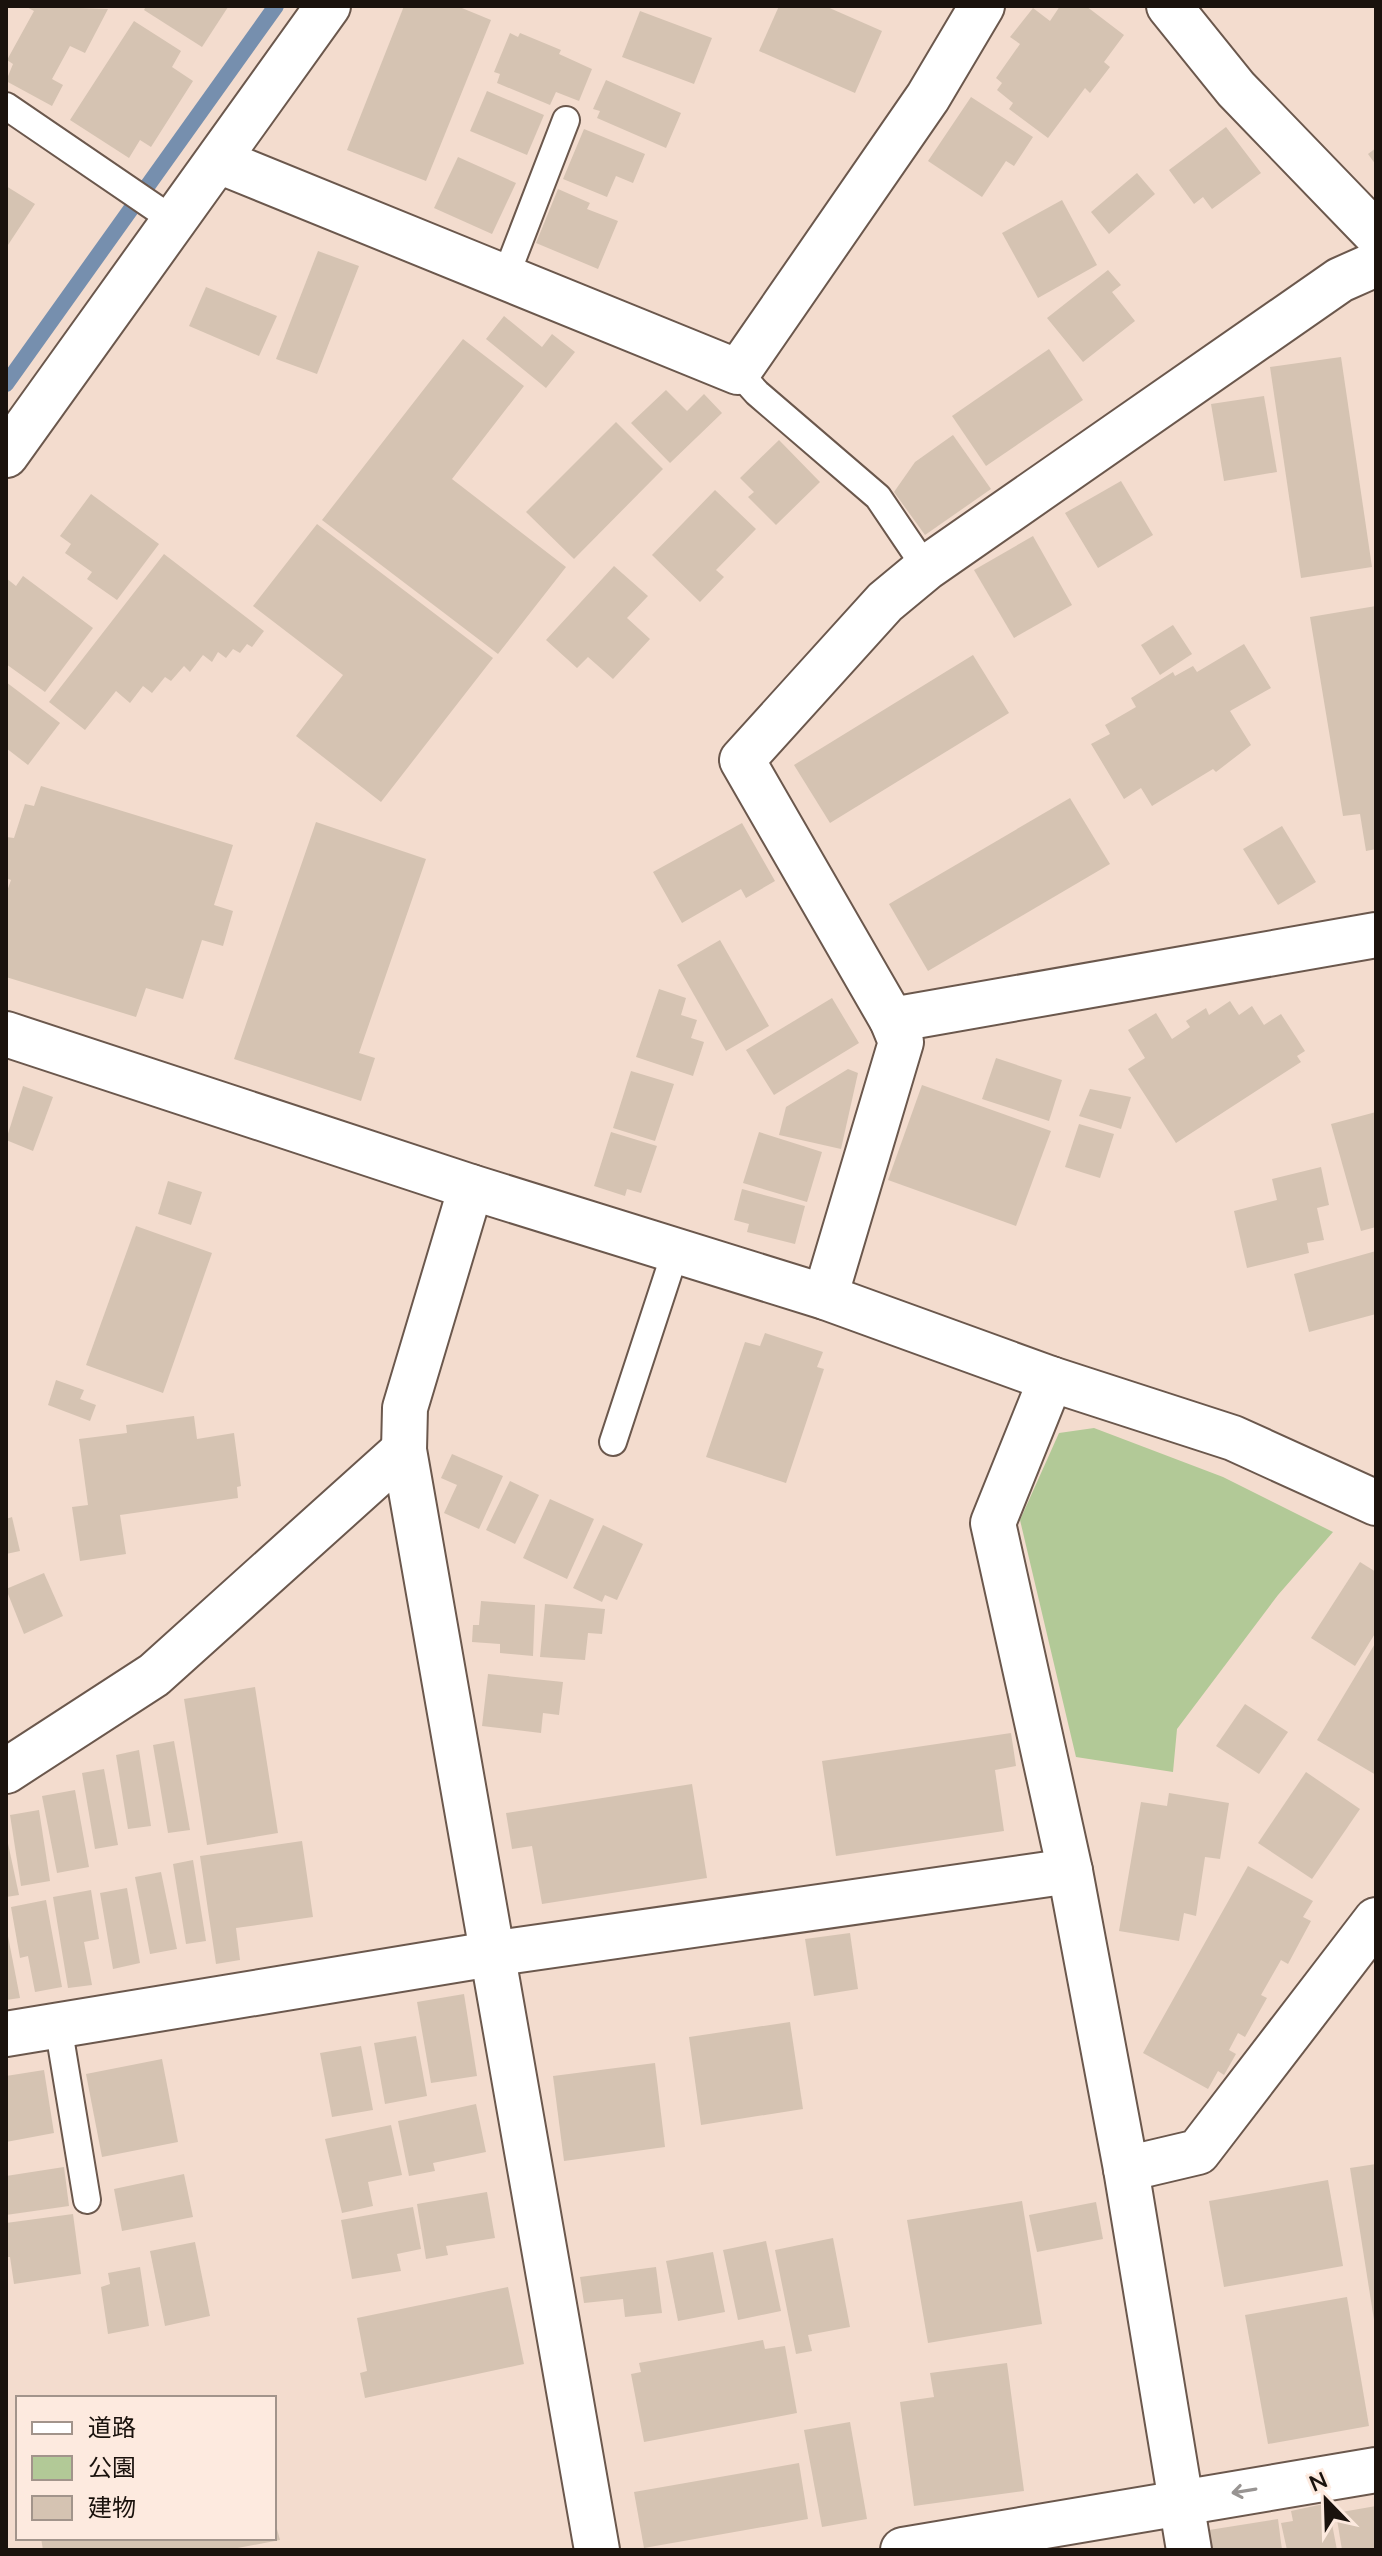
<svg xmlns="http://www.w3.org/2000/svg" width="1382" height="2556" viewBox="0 0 1382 2556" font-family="Lato,'Noto Sans JP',sans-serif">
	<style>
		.green { fill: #b2c997 }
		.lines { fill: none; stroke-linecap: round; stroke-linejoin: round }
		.stream { stroke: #768fae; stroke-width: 16 }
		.building { fill: #d5c3b2 }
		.service-casing { stroke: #6b584d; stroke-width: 30 }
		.minor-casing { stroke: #6b584d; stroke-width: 48 }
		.tertiary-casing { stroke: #6b584d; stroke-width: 48 }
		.service { stroke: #fff; stroke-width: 26 }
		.minor { stroke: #fff; stroke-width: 44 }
		.tertiary { stroke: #fff; stroke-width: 44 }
		.oneway { stroke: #989492 }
	</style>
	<rect width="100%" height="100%" fill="#f3dcce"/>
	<!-- green -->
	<path class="green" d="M1094,1428L1223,1477L1333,1532L1278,1595L1177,1729L1173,1772L1076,1757L1020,1520L1059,1433Z"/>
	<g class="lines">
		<!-- stream -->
		<path class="stream" d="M6,384L276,6"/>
	</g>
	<!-- building -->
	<g class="building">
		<path d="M25,6L108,9L85,53L70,46L52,79L63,85L52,106L6,81L13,64L7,60L34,11Z"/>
		<path d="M146,6H226L228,7L202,47L144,10Z"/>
		<path d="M404,6H457L491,20L426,181L347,150Z"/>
		<path d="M779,6H825L882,31L855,93L759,51Z"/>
		<path d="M1060,6H1086L1124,35L1104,62L1110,67L1090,93L1085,88L1048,138L1009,109L1013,103L997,90L1002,83L996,78L1020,44L1010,37L1033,8L1050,21Z"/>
		<path d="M640,11L712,38L694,84L622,57Z"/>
		<path d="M134,21L181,51L172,67L193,81L151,147L140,140L129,158L70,120Z"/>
		<path d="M510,33L518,37L520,33L561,50L559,54L592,69L579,101L556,92L550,105L497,83L500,74L494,72Z"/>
		<path d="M606,80L681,113L666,148L597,118L600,111L593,109Z"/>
		<path d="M487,91L544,115L527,155L470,131Z"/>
		<path d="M971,97L1033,137L1014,166L1006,161L982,197L928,161Z"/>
		<path d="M1226,127L1261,173L1212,209L1203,197L1194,204L1169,170Z"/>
		<path d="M584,129L645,154L633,183L616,176L607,197L563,179Z"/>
		<path d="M1376,148V165L1368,154Z"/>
		<path d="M458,157L516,183L492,234L434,208Z"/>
		<path d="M1137,173L1155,194L1109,234L1091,212Z"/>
		<path d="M6,186L35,204L6,248Z"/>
		<path d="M558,189L590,203L587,209L618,221L598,269L536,243Z"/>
		<path d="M1062,200L1097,265L1038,298L1002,233Z"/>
		<path d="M318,251L359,266L317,374L276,359Z"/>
		<path d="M1108,270L1121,285L1112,292L1135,321L1083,362L1047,318Z"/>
		<path d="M206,287L277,316L259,356L189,326Z"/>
		<path d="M504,316L542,347L552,334L575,352L546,388L486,339Z"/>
		<path d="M463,339L524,386L452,479L566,567L498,654L322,520Z"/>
		<path d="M1049,349L1083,400L986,466L952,416Z"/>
		<path d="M1341,357L1372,567L1301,578L1270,367Z"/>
		<path d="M666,390L687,411L704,394L722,413L670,463L631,423Z"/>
		<path d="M1264,396L1277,472L1224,481L1211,404Z"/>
		<path d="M616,422L663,469L574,559L526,512Z"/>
		<path d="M953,435L991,489L925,535L894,492L915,462Z"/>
		<path d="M779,440L820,482L776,525L748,497L754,492L740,478Z"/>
		<path d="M1121,481L1153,535L1098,568L1065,513Z"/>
		<path d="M715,490L756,529L716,570L724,577L700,602L652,555Z"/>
		<path d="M91,494L159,544L117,600L87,579L92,572L65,553L71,544L60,536Z"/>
		<path d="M317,524L493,658L381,802L296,736L343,675L253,606Z"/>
		<path d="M1033,536L1072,605L1014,638L974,570Z"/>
		<path d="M164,554L264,631L252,647L247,644L240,653L233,649L226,658L218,652L212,662L203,655L190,672L184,666L171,681L165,677L152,693L143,686L130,703L116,691L85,730L49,702Z"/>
		<path d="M614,566L648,596L627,618L650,639L613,679L588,657L577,668L546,640Z"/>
		<path d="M23,576L93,628L45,692L6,664V578L16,586Z"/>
		<path d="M1376,606V849L1366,851L1360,814L1343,816L1310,617Z"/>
		<path d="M1173,625L1192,654L1160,675L1141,645Z"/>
		<path d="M1244,644L1271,688L1230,711L1251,745L1216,772L1213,769L1152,806L1141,788L1124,799L1091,744L1110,734L1105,725L1136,707L1131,698L1173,672L1175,676L1193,666L1197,672Z"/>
		<path d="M973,655L1009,713L830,823L794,765Z"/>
		<path d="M6,682L60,723L28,765L6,748Z"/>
		<path d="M41,786L233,845L214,905L233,911L223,946L202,940L183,999L146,988L136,1017L6,977V894L11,880L6,878V837L14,838L25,804L34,806Z"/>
		<path d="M1070,798L1110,864L928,971L889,904Z"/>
		<path d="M316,822L426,859L359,1053L375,1058L361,1101L234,1059Z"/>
		<path d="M742,823L775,881L746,898L741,889L682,923L653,872Z"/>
		<path d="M1282,826L1316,882L1278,905L1243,849Z"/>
		<path d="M720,940L769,1026L726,1051L677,965Z"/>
		<path d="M659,989L686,998L681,1015L697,1020L691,1038L704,1042L693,1076L636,1057Z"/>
		<path d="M832,998L859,1043L774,1095L746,1050Z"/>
		<path d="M1230,1001L1239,1015L1252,1006L1264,1025L1281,1014L1305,1051L1297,1056L1301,1062L1176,1143L1128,1069L1145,1058L1128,1030L1156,1013L1172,1039L1190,1027L1186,1021L1206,1008L1209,1015Z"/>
		<path d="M996,1058L1062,1080L1049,1121L982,1099Z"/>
		<path d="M848,1069L858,1073L841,1149L779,1135L786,1107Z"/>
		<path d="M631,1071L674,1084L655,1141L613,1128Z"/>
		<path d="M922,1085L1051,1131L1016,1226L888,1180Z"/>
		<path d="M23,1086L53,1097L33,1151L6,1140Z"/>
		<path d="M1090,1089L1131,1097L1121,1129L1079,1116Z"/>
		<path d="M1376,1112V1227L1361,1231L1331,1124Z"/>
		<path d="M1079,1124L1114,1134L1100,1178L1065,1167Z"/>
		<path d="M611,1132L657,1146L641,1193L627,1189L625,1196L594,1186Z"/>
		<path d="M759,1132L822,1152L807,1202L743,1183Z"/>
		<path d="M1321,1167L1329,1205L1317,1208L1324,1240L1307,1243L1309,1253L1247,1268L1234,1211L1277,1200L1272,1179Z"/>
		<path d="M168,1181L202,1192L191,1225L158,1214Z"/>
		<path d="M742,1189L805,1206L795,1244L747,1232L749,1224L734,1220Z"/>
		<path d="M136,1226L212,1253L163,1393L86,1365Z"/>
		<path d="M1376,1251V1314L1309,1332L1294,1274Z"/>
		<path d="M765,1333L823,1352L817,1367L824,1369L786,1483L706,1457L745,1342L760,1346Z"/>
		<path d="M56,1380L84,1390L80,1399L96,1405L90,1421L48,1405Z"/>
		<path d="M194,1416L197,1439L234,1433L241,1486L237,1487L238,1498L120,1515L126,1554L80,1561L72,1507L88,1505L79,1439L127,1433L126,1425Z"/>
		<path d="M452,1454L503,1476L479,1529L444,1513L457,1485L441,1478Z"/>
		<path d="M510,1481L539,1495L515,1544L486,1530Z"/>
		<path d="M550,1499L594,1519L567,1579L523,1558Z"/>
		<path d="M12,1517L20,1551L6,1554V1519Z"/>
		<path d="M603,1525L643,1544L617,1600L605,1595L602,1602L573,1588Z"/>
		<path d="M1360,1562L1376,1572V1632L1355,1666L1311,1638Z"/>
		<path d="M44,1573L63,1616L24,1634L6,1589Z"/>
		<path d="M481,1601L535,1605L533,1656L500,1653V1644L472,1642L473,1625H479Z"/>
		<path d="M545,1604L605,1609L602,1634L588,1633L585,1660L540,1657Z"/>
		<path d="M1376,1642V1775L1317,1740Z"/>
		<path d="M488,1674L563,1682L559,1715L543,1713L541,1733L482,1726Z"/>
		<path d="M255,1687L278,1833L207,1845L184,1699Z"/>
		<path d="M1245,1704L1288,1732L1259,1774L1216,1746Z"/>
		<path d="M1011,1733L1016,1766L995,1770L1004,1831L836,1856L822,1761Z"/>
		<path d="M174,1741L190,1830L168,1833L153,1745Z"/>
		<path d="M139,1750L151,1826L128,1829L116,1755Z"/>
		<path d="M104,1769L118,1845L95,1849L82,1773Z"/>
		<path d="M1306,1772L1360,1809L1312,1879L1258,1843Z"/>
		<path d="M692,1784L707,1878L542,1904L532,1846L512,1849L506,1813Z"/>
		<path d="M75,1790L89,1867L57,1873L42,1796Z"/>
		<path d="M1169,1793L1229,1803L1220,1859L1205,1857L1196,1916L1184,1913L1179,1941L1119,1931L1141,1802L1167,1806Z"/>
		<path d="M39,1810L50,1881L21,1886L10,1815Z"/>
		<path d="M6,1834L19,1895L6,1897Z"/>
		<path d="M302,1841L313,1917L236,1928L240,1960L216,1964L200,1856Z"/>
		<path d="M193,1860L206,1941L186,1944L173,1864Z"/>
		<path d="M1248,1866L1313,1901L1303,1917L1311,1921L1288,1964L1281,1960L1261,1995L1267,1998L1245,2037L1238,2033L1229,2050L1236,2054L1224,2075L1218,2071L1208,2089L1143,2053Z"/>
		<path d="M161,1872L177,1949L150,1954L135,1877Z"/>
		<path d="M127,1888L140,1963L113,1969L100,1893Z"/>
		<path d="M91,1890L99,1939L84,1942L92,1985L68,1988L53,1897Z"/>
		<path d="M46,1900L62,1987L35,1992L28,1956L20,1958L11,1907Z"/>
		<path d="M6,1926L20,1998L6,2000Z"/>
		<path d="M850,1933L858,1989L814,1996L805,1939Z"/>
		<path d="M464,1994L477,2076L431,2083L417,2002Z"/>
		<path d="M790,2022L803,2109L701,2125L689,2037Z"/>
		<path d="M416,2036L427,2096L385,2104L374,2043Z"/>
		<path d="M361,2046L373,2110L332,2117L320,2053Z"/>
		<path d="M162,2059L178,2142L102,2157L86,2074Z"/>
		<path d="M655,2063L665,2147L564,2161L553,2076Z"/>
		<path d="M44,2070L54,2133L6,2142V2076Z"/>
		<path d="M476,2104L486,2152L433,2163L435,2171L409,2176L398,2121Z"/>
		<path d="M391,2125L402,2175L368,2182L373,2206L342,2213L325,2139Z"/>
		<path d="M1376,2164V2320H1374L1350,2168Z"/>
		<path d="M64,2167L69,2206L6,2215V2176Z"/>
		<path d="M184,2174L193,2217L122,2231L114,2189Z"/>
		<path d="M1328,2180L1343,2266L1224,2287L1209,2201Z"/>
		<path d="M487,2192L495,2238L446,2246L448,2255L426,2259L417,2204Z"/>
		<path d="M1022,2201L1042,2324L928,2343L907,2220Z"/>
		<path d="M1096,2202L1103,2239L1037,2252L1029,2215Z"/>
		<path d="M413,2207L421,2249L397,2254L401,2271L352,2279L341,2220Z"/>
		<path d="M73,2214L81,2274L14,2284L10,2257H6V2223Z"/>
		<path d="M833,2238L850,2327L808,2335L812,2351L796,2354L775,2250Z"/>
		<path d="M766,2241L781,2311L738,2320L723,2250Z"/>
		<path d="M195,2242L210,2316L165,2326L150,2251Z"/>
		<path d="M713,2252L725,2312L678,2321L666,2261Z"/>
		<path d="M140,2267L149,2326L108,2334L101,2287L110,2284L108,2273Z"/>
		<path d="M656,2267L662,2313L625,2317L623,2299L584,2303L580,2277Z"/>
		<path d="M508,2287L524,2364L365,2398L360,2373L367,2371L357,2318Z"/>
		<path d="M1347,2297L1369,2426L1268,2444L1245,2315Z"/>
		<path d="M763,2340L765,2349L785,2346L797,2413L644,2442L631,2374L641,2372L639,2363Z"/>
		<path d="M1007,2363L1024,2491L914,2506L900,2402L934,2397L930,2373Z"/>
		<path d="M850,2422L867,2519L822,2527L804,2430Z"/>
		<path d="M799,2463L808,2519L644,2548L634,2492Z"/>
		<path d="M1328,2503L1337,2550H1287L1281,2523L1293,2521L1291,2511Z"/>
		<path d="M1376,2506V2548L1342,2550L1336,2513Z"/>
		<path d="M274,2518L280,2540L227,2550H43L41,2538H274Z"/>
		<path d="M1278,2519L1282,2550H1212L1209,2530Z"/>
	</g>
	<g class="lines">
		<defs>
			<g id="service">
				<path d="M6,106L176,222"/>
				<path d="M505,278L566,120"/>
				<path d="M738,372L757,393L878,497L926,568"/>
				<path d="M613,1442L676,1250"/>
				<path d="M58,2025L87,2200"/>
			</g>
			<g id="minor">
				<path d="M1169,6L1236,89L1376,234"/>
				<path d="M219,161L738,372L928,97L982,6"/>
				<path d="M892,1020L1376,935"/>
				<path d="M471,1187L405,1408L404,1450L597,2550"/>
				<path d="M825,1297L901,1042L892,1020L742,760L885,602L926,568L1340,280L1376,264"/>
				<path d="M1051,1379L993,1523L1070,1871L1126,2169L1189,2550"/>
				<path d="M6,1771L154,1675L404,1450"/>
				<path d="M6,2034L491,1954L1070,1871"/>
				<path d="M1126,2169L1198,2152L1376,1920"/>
				<path d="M903,2550L1376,2470"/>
			</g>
			<g id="tertiary">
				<path d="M6,455L328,6"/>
				<path d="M6,1034L471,1187L825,1297L1051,1379L1233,1438L1376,1503"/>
			</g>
		</defs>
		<!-- service casing -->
		<use href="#service" class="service-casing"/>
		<!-- minor casing -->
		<use href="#minor" class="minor-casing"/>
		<!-- tertiary casing -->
		<use href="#tertiary" class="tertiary-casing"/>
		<!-- service -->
		<use href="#service" class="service"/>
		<!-- minor -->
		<use href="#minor" class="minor"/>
		<!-- tertiary -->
		<use href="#tertiary" class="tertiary"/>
	</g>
	<!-- one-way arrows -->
	<defs><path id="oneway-shaft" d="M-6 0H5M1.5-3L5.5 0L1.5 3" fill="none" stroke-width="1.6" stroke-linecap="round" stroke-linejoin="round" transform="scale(2)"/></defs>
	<use class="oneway" href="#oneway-shaft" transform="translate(1244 2491) rotate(171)"/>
	<!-- border -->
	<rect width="1382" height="2556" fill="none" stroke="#1a120d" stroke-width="16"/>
	<!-- legend -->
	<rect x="16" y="2396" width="260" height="144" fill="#fdeadf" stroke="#a2948b" stroke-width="2"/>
	<rect x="32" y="2422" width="40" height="12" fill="#ffffff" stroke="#a2948b" stroke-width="2"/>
	<text x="88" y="2436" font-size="24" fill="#1a120d">道路</text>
	<rect x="32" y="2456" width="40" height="24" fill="#b2c997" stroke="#a2948b" stroke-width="2"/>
	<text x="88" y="2476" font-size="24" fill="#1a120d">公園</text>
	<rect x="32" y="2496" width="40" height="24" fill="#d5c3b2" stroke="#a2948b" stroke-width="2"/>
	<text x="88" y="2516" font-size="24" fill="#1a120d">建物</text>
	<!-- north arrow -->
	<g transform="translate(1326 2500) rotate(337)" stroke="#fdeadf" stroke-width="6" paint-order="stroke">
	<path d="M0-6L14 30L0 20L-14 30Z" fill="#1a120d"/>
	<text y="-12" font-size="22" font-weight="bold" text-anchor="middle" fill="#1a120d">N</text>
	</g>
</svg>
